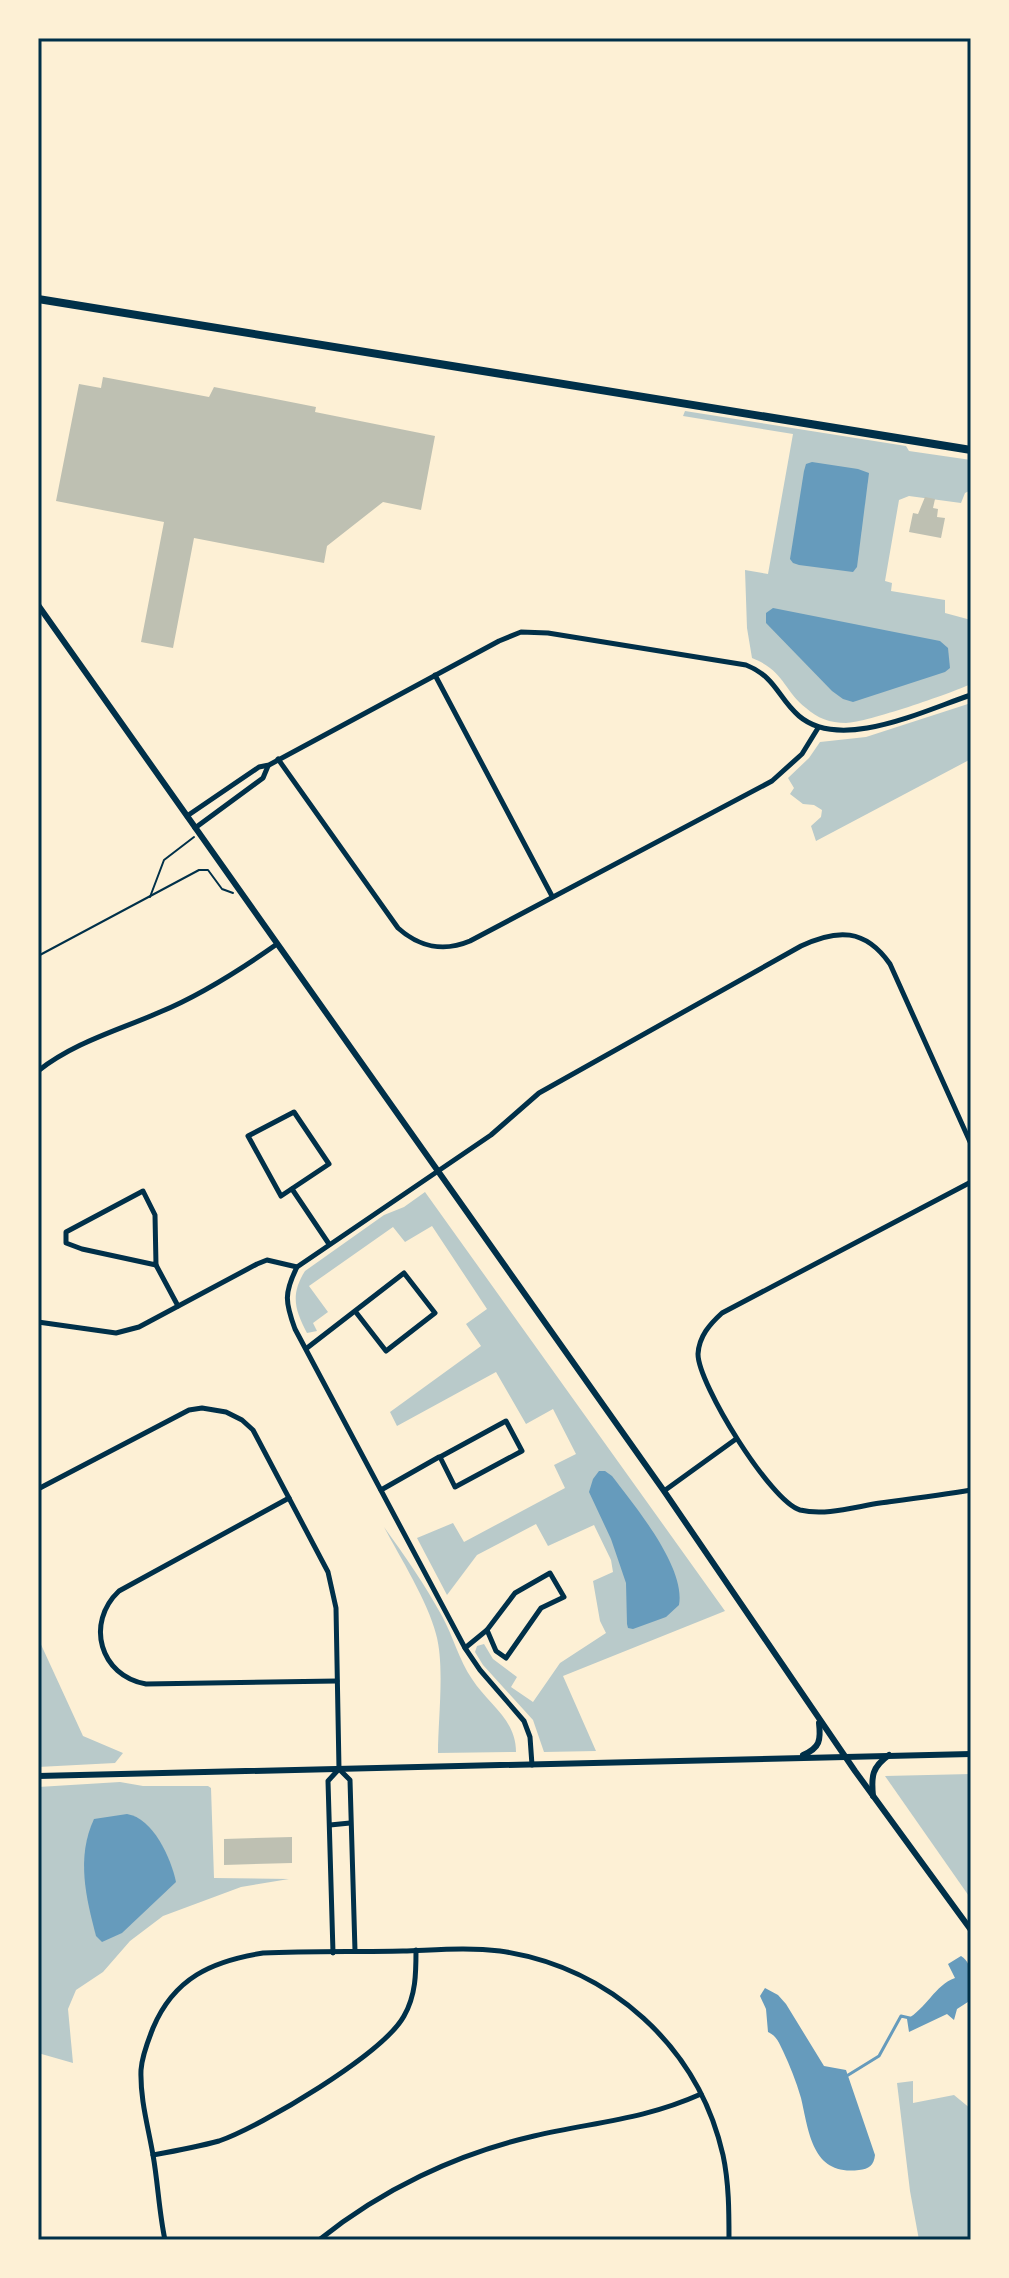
<svg xmlns="http://www.w3.org/2000/svg" width="1009" height="2278" viewBox="0 0 1009 2278" font-family="'Crimson Pro',serif">
	<style>
		.green { fill: #b9caca }
		.water { fill: #669bbc }
		.lines { fill: none; stroke-linecap: round; stroke-linejoin: round }
		.stream { stroke: #669bbc; stroke-width: 3 }
		.building { fill: #bec0b2 }
		.path { stroke: #003049; stroke-width: 2 }
		.minor { stroke: #003049; stroke-width: 5 }
		.tertiary { stroke: #003049; stroke-width: 6 }
		.primary { stroke: #003049; stroke-width: 8 }
		.neatline { fill: none; stroke: #003049; stroke-width: 3 }
	</style>
	<rect width="100%" height="100%" fill="#fdf0d5"/>
	<!-- green -->
	<g class="green">
		<path d="M685,411L906,446L909,451L971,460V490L965,493L961,503L909,496L899,500L885,581L892,583L891,591L945,600V613L971,620V684C949,694 868,722 846,723C830,723 817,718 806,708C783,690 785,671 752,658L747,628L745,570L768,574L793,434L683,416Z"/>
		<path d="M971,703V759L816,841L811,826L821,817L822,810L814,805L803,804L790,794L794,788L788,778L809,758L820,742L866,737Z"/>
		<path d="M425,1192L725,1611L563,1676L596,1751L544,1752L533,1720L483,1665L475,1652L477,1646L484,1644L493,1659L517,1677L511,1687L533,1702L560,1663L606,1633L600,1621L593,1581L613,1572L611,1560L594,1525L548,1546L536,1524L477,1555L447,1595L417,1538L453,1523L464,1542L565,1488L554,1465L576,1454L553,1409L526,1424L496,1372L397,1426L390,1412L481,1346L466,1324L487,1309L432,1226L405,1242L393,1227L309,1286L328,1312L313,1323L317,1331L307,1333C295,1310 290,1295 305,1271L384,1215L404,1207Z"/>
		<path d="M384,1527C405,1556 425,1585 442,1616C453,1636 459,1660 472,1679C488,1704 516,1719 516,1752L438,1753C438,1719 445,1666 436,1634C428,1602 400,1557 384,1527Z"/>
		<path d="M38,1638L83,1736L123,1753L115,1763L38,1767Z"/>
		<path d="M971,1774V1899L885,1776Z"/>
		<path d="M120,1782L143,1786H208L211,1788L214,1878L289,1879L241,1887L163,1916L130,1941L103,1972L76,1990L68,2009L73,2063L38,2053V1787Z"/>
		<path d="M913,2081V2103L954,2095L971,2109V2240H919L910,2191L897,2083Z"/>
	</g>
	<!-- water -->
	<g class="water">
		<path d="M812,462L858,469L869,473L857,567L853,572L799,565L793,563L790,559L804,471L806,464Z"/>
		<path d="M773,608L940,641L948,648L950,668L945,672L853,702L843,699L832,691L766,623V613Z"/>
		<path d="M599,1471H605L612,1476C634,1505 686,1567 679,1605L666,1617L633,1629L628,1628L627,1624L626,1583L611,1539L589,1492L593,1479Z"/>
		<path d="M127,1814C153,1818 171,1858 176,1882L122,1933L102,1942L96,1936C86,1898 76,1857 94,1819Z"/>
		<path d="M961,1956C975,1965 971,1984 971,2000L957,2009L954,2020L947,2014L909,2032L907,2019C926,2009 935,1985 955,1978L948,1964Z"/>
		<path d="M765,1988L778,1995L786,2004L824,2066L846,2070L875,2155C874,2165 869,2169 859,2170C812,2176 809,2132 801,2098C796,2081 790,2066 783,2051C779,2043 777,2036 768,2032L766,2009L760,1996Z"/>
	</g>
	<g class="lines">
		<!-- stream -->
		<path class="stream" d="M845,2077L879,2056L901,2016L914,2019"/>
	</g>
	<!-- building -->
	<g class="building">
		<path d="M103,377L209,397L214,387L316,407L315,412L435,436L421,510L383,502L327,546L324,563L194,538L173,648L141,642L164,522L56,501L79,384L101,388Z"/>
		<path d="M925,497L935,499L933,508L938,509L937,517L945,518L941,538L909,532L913,513L918,514Z"/>
		<path d="M292,1837V1863L224,1865V1839Z"/>
	</g>
	<g class="lines">
		<!-- path -->
		<g class="path">
			<path d="M150,897L164,860L194,837"/>
			<path d="M38,956L199,870H208L222,889L233,893"/>
		</g>
		<!-- minor -->
		<g class="minor">
			<path d="M435,675L552,896"/>
			<path d="M278,759L398,928C419,947 444,952 470,941L772,781L802,754L818,728"/>
			<path d="M187,816L259,767L269,765L499,641L521,632L548,633L746,665C776,677 778,698 799,716C841,752 925,710 971,695"/>
			<path d="M195,828L263,778L268,766"/>
			<path d="M38,1071C75,1042 117,1031 160,1012C201,995 240,970 277,944"/>
			<path d="M294,1112L329,1164L281,1196L248,1136Z"/>
			<path d="M971,1182L722,1313C710,1324 699,1336 698,1354C698,1384 771,1502 800,1510C826,1516 854,1507 880,1503C910,1499 941,1495 971,1490"/>
			<path d="M292,1189L329,1244"/>
			<path d="M143,1191L155,1215L156,1265L82,1249L66,1243V1232Z"/>
			<path d="M156,1265L178,1306"/>
			<path d="M38,1322L116,1333L139,1327L257,1264L267,1260L297,1267"/>
			<path d="M307,1348L404,1273L435,1313L386,1351L355,1311"/>
			<path d="M506,1421L522,1451L455,1487L440,1457Z"/>
			<path d="M38,1489L189,1410L202,1408L226,1412L242,1420L253,1430L328,1572L336,1608L339,1769"/>
			<path d="M381,1490L439,1457"/>
			<path d="M664,1491L736,1439"/>
			<path d="M289,1498L119,1591C85,1623 100,1676 146,1684L337,1681"/>
			<path d="M550,1573L564,1597L541,1608L506,1658L496,1651L487,1630L515,1593Z"/>
			<path d="M465,1648L487,1630"/>
			<path d="M532,1765L530,1737L524,1721L480,1670L465,1648L295,1329C285,1302 284,1293 297,1267L491,1135L539,1093L801,946C837,929 865,928 890,964L971,1144"/>
			<path d="M339,1769L350,1780L355,1951"/>
			<path d="M330,1825L350,1823"/>
			<path d="M333,1953L328,1781L339,1769"/>
			<path d="M153,2155C175,2151 197,2147 219,2141C262,2126 383,2054 404,2016C416,1995 416,1973 416,1950"/>
			<path d="M165,2240C159,2212 158,2183 153,2155C148,2126 140,2099 141,2070C142,2055 148,2041 153,2028C174,1978 212,1961 263,1953C310,1951 356,1952 403,1951C435,1950 468,1947 500,1951C610,1967 698,2046 723,2155C729,2183 729,2212 729,2240"/>
			<path d="M319,2240C381,2190 456,2154 534,2136C594,2122 643,2120 701,2094"/>
		</g>
		<!-- tertiary -->
		<g class="tertiary">
			<path d="M38,605L664,1491L855,1771L971,1930"/>
			<path d="M803,1755C820,1748 821,1740 819,1723"/>
			<path d="M38,1776L971,1754"/>
			<path d="M873,1796C871,1776 872,1767 889,1755"/>
		</g>
		<!-- primary -->
		<path class="primary" d="M38,299L971,450"/>
	</g>
	<!-- border -->
	<rect width="1009" height="2278" fill="none" stroke="#fdf0d5" stroke-width="80"/>
	<rect x="40" y="40" width="929" height="2198" class="neatline"/>
</svg>
